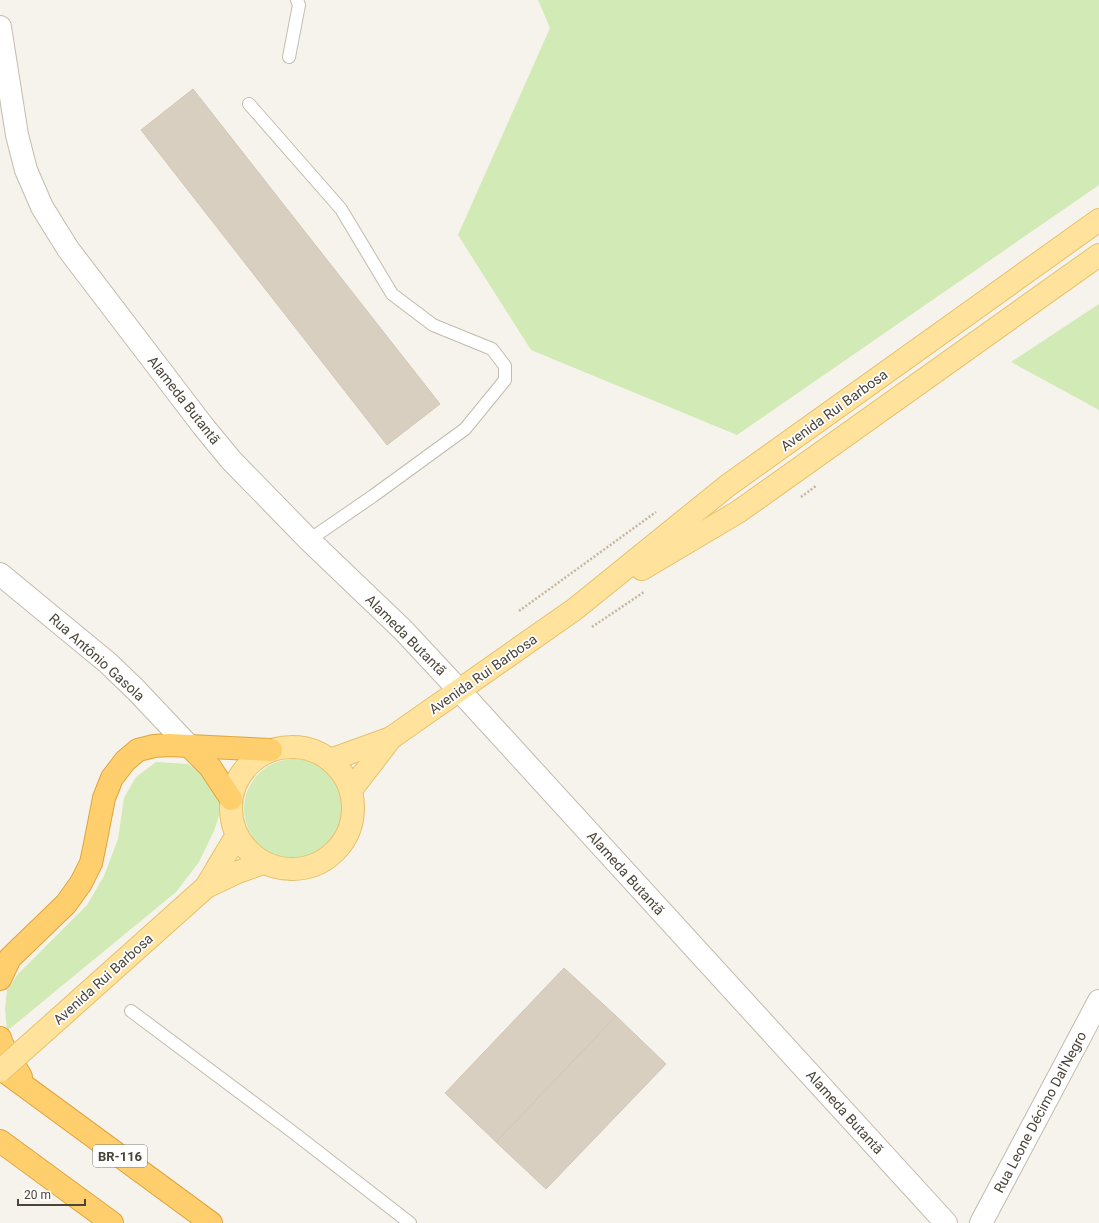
<svg xmlns="http://www.w3.org/2000/svg" width="1099" height="1223" viewBox="0 0 1099 1223" font-family="Roboto,sans-serif">
	<style>
		.green { fill: #d2eab5 }
		.building { fill: #d8cfc1; stroke: #d3c7b4 }
		.lines { fill: none; stroke-linecap: round; stroke-linejoin: round }
		.service-casing { stroke: #c2bbae; stroke-width: 14 }
		.minor-casing { stroke: #c2bbae; stroke-width: 24 }
		.primary-casing { stroke: #e6c16a; stroke-width: 24 }
		.motorway-casing { stroke: #e0a43c; stroke-width: 24 }
		.path { stroke: #c4b79f; stroke-width: 2.5; stroke-dasharray: 2 2; stroke-linecap: butt }
		.service { stroke: #fff; stroke-width: 12 }
		.minor { stroke: #fff; stroke-width: 22 }
		.primary { stroke: #ffe39c; stroke-width: 22 }
		.motorway { stroke: #ffcf6e; stroke-width: 22 }
		.primary-bridge-casing { stroke: #e6c16a; stroke-width: 24; stroke-linecap: butt }
		.primary-bridge { stroke: #ffe39c; stroke-width: 22 }
		.labels { text-anchor: middle; stroke-width: 3.5; stroke-linejoin: round; paint-order: stroke }
		.shield { fill: #fff; stroke: #817c74; stroke-width: 1 }
		.shield-label { font-size: 13px; font-weight: bold; fill: #4b4439 }
		.street-label { font-size: 14px; fill: #4b4439; stroke: #fff }
	</style>
	<rect width="100%" height="100%" fill="#f6f3ec"/>
	<!-- green -->
	<g class="green">
		<path d="M538,0H1099V185L737,435L531,350L458,235L550,28Z"/>
		<path d="M1099,304V410L1011,362Z"/>
		<circle cx="294" cy="809" r="50"/>
		<path d="M156,762L188,764L210,780L222,806L214,831L199,862L176,892L7,1031L5,1009L7,990L18,974L87,905L104,876L118,839L124,798L136,777Z"/>
	</g>
	<!-- building -->
	<g class="building">
		<path d="M193,89L440,404L387,445L141,130Z"/>
		<path d="M564,968L616,1016L496,1142L445,1093Z"/>
		<path d="M616,1016L666,1064L546,1189L496,1142Z"/>
	</g>
	<g class="lines">
		<defs>
			<g id="service">
				<path d="M289,57L299,5L297,0"/>
				<path d="M249,104L341,209L392,294L433,325L492,349L505,366V380L465,429L373,496L309,540"/>
				<path d="M131,1011L294,1133L410,1223"/>
			</g>
			<g id="minor">
				<path d="M0,27L17,135L26,170L42,207L68,249L203,426L231,460L309,540L403,630L459,690L946,1223"/>
				<path d="M0,574L108,663L136,690L189,746"/>
				<path d="M981,1223L1099,1001"/>
			</g>
			<g id="primary">
				<path d="M642,569L738,512L1099,255"/>
				<circle cx="292" cy="808" r="61"/>
				<path d="M330,760L391,738L575,609L727,486L1099,220"/>
				<path d="M351,790L391,738"/>
				<path d="M206,887L238,872L263,863"/>
				<path d="M55,1022L206,887L237,835"/>
			</g>
			<g id="motorway">
				<path d="M189,746L210,767L231,799"/>
				<path d="M0,979L10,958L66,904L81,883L91,863L95,844L104,798L112,778L125,761L138,750L154,746L169,745L271,750"/>
				<path d="M0,1038L2,1044L21,1077"/>
				<path d="M0,1068L211,1223"/>
				<path d="M0,1141L112,1223"/>
			</g>
		</defs>
		<!-- service casing -->
		<use href="#service" class="service-casing"/>
		<!-- minor casing -->
		<use href="#minor" class="minor-casing"/>
		<!-- primary casing -->
		<use href="#primary" class="primary-casing"/>
		<!-- motorway casing -->
		<use href="#motorway" class="motorway-casing"/>
		<!-- path -->
		<g class="path">
			<path d="M801,497L816,486"/>
			<path d="M519,611L656,512"/>
			<path d="M592,627L644,592"/>
		</g>
		<!-- service -->
		<use href="#service" class="service"/>
		<!-- minor -->
		<use href="#minor" class="minor"/>
		<!-- primary -->
		<use href="#primary" class="primary"/>
		<!-- motorway -->
		<use href="#motorway" class="motorway"/>
		<defs>
			<path id="primary-bridge" d="M0,1071L55,1022"/>
		</defs>
		<!-- primary-bridge casing -->
		<use href="#primary-bridge" class="primary-bridge-casing"/>
		<!-- primary-bridge -->
		<use href="#primary-bridge" class="primary-bridge"/>
	</g>
	<g class="labels">
		<!-- shield labels -->
		<rect class="shield" x="93" y="1145" width="54" height="22" rx="3"/>
		<g class="shield-label">
			<text x="120" y="1161">BR-116</text>
		</g>
		<!-- street labels -->
		<g class="street-label">
			<text transform="translate(184 400) rotate(52)" y="5">Alameda Butantã</text>
			<text transform="translate(834 410) rotate(-36)" y="5">Avenida Rui Barbosa</text>
			<text transform="translate(406 635) rotate(45)" y="5">Alameda Butantã</text>
			<text transform="translate(97 657) rotate(42)" y="5">Rua Antônio Gasola</text>
			<text transform="translate(483 674) rotate(-35)" y="5">Avenida Rui Barbosa</text>
			<text transform="translate(626 873) rotate(48)" y="5">Alameda Butantã</text>
			<text transform="translate(103 979) rotate(-42)" y="5">Avenida Rui Barbosa</text>
			<text transform="translate(845 1112) rotate(48)" y="5">Alameda Butantã</text>
			<text transform="translate(1040 1112) rotate(-62)" y="5">Rua Leone Décimo Dal'Negro</text>
		</g>
	</g>
	<!-- scale -->
	<path d="M18 1199v6h67v-6" fill="none" stroke="#4b4439" stroke-width="2"/>
	<text x="24" y="1199" font-size="12" fill="#4b4439" stroke="#ffffff" stroke-width="3" paint-order="stroke">20 m</text>
</svg>
